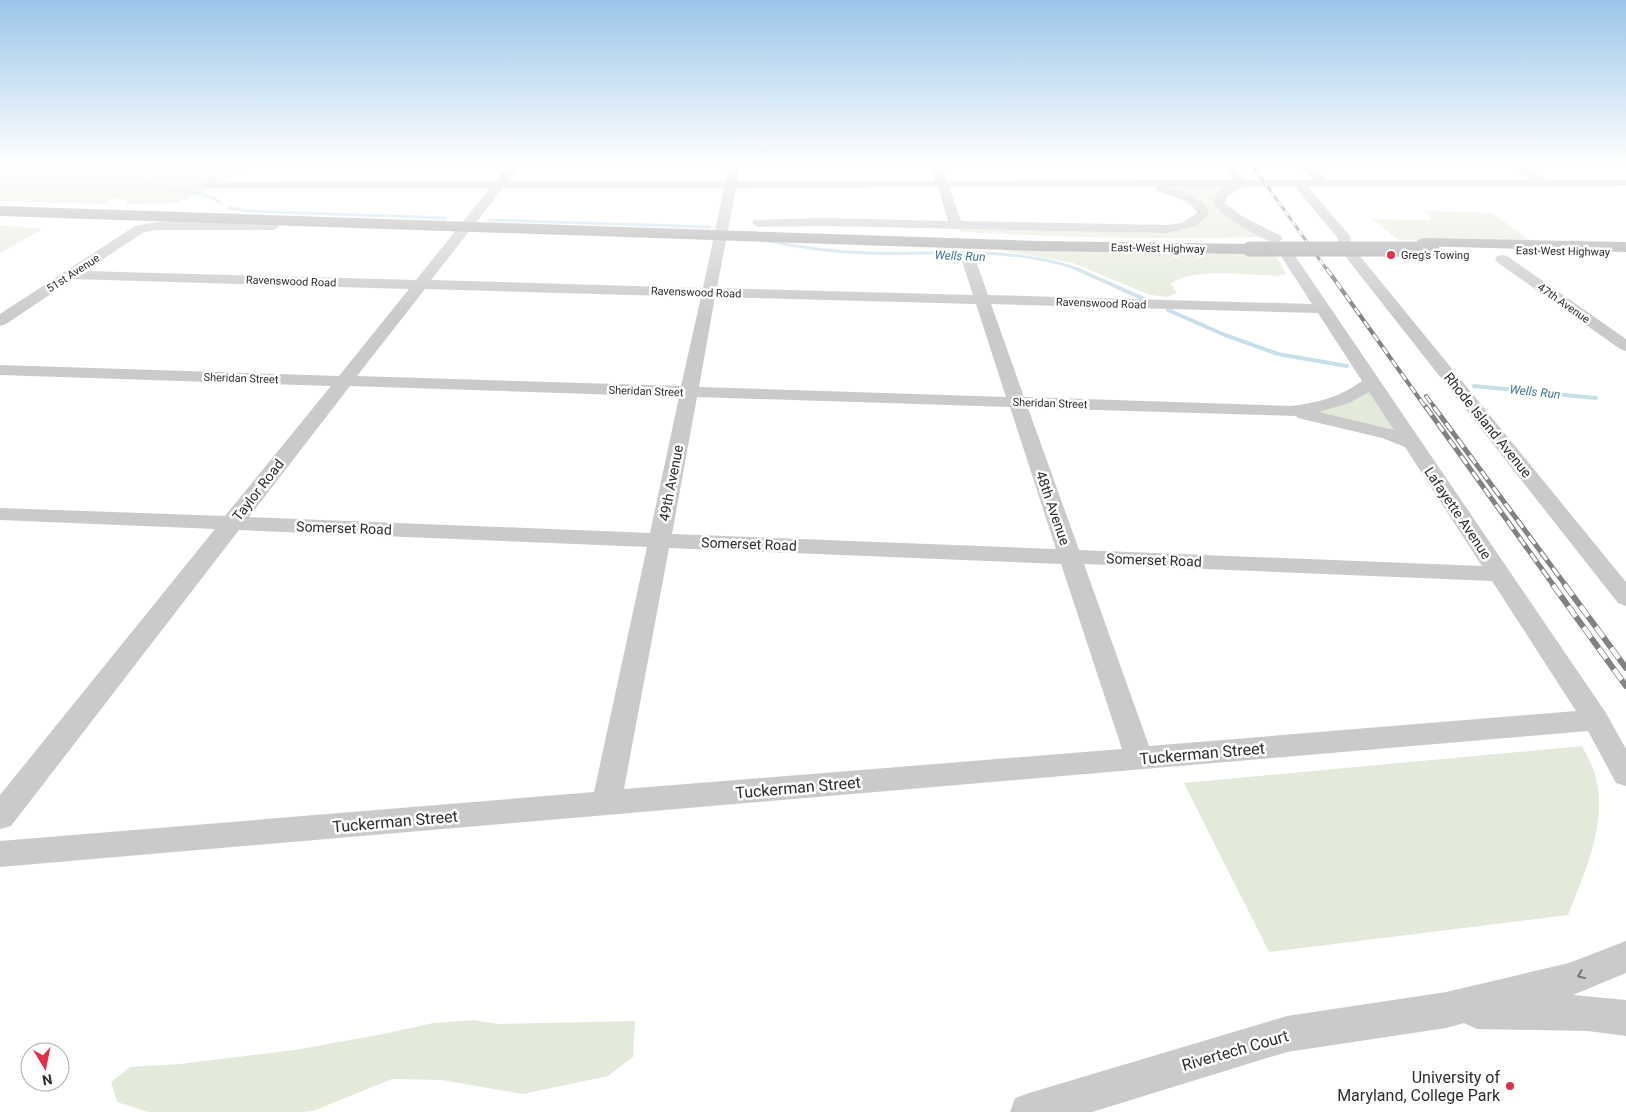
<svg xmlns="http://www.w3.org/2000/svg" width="1626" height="1112" viewBox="0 0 1626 1112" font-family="Roboto,sans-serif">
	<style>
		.green { fill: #e4eada }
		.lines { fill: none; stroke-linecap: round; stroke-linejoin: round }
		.stream-far1 { stroke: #c6dfea; stroke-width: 3 }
		.stream { stroke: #c6dfea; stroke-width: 4 }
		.minor { fill: #cacaca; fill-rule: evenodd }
		.major { fill: #a5a5a5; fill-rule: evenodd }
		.rail-far3-casing { stroke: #828282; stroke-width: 3 }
		.rail-far2-casing { stroke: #828282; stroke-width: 4 }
		.rail-far1-casing { stroke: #828282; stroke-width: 5 }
		.rail-casing { stroke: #828282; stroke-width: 6 }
		.rail-far3 { stroke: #fff; stroke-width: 2; stroke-dasharray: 6; stroke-linecap: butt }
		.rail-far2 { stroke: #fff; stroke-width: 2.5; stroke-dasharray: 8; stroke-linecap: butt }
		.rail-far1 { stroke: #fff; stroke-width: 3; stroke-dasharray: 10; stroke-linecap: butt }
		.rail { stroke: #fff; stroke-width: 4.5; stroke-dasharray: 13; stroke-linecap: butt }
		.major-bridge { stroke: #a5a5a5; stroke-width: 15 }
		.oneway { stroke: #747474 }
		.poi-dot { fill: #e42f4b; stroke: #fff; stroke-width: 2 }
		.labels { text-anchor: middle; stroke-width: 5; stroke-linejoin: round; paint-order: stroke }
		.far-street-label { font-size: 11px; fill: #2d2d2d; stroke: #fff }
		.far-poi-label { font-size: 11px; fill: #2d2d2d; stroke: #fff; text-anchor: start }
		.far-water-label { font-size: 12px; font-style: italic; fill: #3c758e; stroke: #fff }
		.street-label { font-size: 14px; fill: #2d2d2d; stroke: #fff }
		.near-street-label { font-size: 16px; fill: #2d2d2d; stroke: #fff }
		.near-poi-label { font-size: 16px; fill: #2d2d2d; stroke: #fff; text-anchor: end }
	</style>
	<rect width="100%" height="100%" fill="#fff"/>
	<!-- green -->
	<g class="green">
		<path d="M0,162H253L204,193H196L179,203L126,204L127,200L112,198L108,204L0,201Z"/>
		<path d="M1239,184L1219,203L1259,237C1161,240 1062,237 963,232L957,229L1182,230L1193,227L1202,209L1168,190L1155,187Z"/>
		<path d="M1426,211L1492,213L1529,240H1398L1373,219L1432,220Z"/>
		<path d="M0,225L43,229L0,253Z"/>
		<path d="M1008,249L1256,253L1277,257L1286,274L1276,276C1249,275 1191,267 1171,284L1177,293L1168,297L1150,295L1073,263L1006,251Z"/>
		<path d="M1371,382L1410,443L1320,417L1317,408Z"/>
		<path d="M1582,746C1587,756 1594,767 1596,778C1607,825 1585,872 1568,915L1269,952L1184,783Z"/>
		<path d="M474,1020L498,1024L635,1021L633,1057L608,1076L523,1094L441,1080L392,1079L313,1111L302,1112H148L117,1102L111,1082L130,1067L180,1064L295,1050L383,1034L433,1023Z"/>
	</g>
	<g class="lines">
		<!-- stream-far1 -->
		<g class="stream-far1">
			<path d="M129,162V170C142,179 156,187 171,190C188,193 205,192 220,202"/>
			<path d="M229,208L250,211L446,218"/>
			<path d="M489,220L710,227"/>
			<path d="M769,241C802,248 834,252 868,253C938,255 1012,245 1080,270"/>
		</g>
		<!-- stream -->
		<g class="stream">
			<path d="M1077,269L1144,299"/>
			<path d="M1168,310L1225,335L1278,354L1347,366"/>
			<path d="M1474,386L1596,398"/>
		</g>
		<!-- minor -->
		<g class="minor">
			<path d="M511,162H522L508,181H726L729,162H740L737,181H935L930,162H941L947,181L1232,180L1221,162H1232L1243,180H1314L1295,162H1307L1328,180H1531L1504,162H1517L1547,180H1626V186L1308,187L1350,236L1351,240L1349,243H1339L1337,237L1295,187H1243L1227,196L1225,203L1242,216L1281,236L1283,239L1276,243C1259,239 1223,217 1213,203L1218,191L1226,187H1167C1181,192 1205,196 1209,214L1196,226L1167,233L824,226L758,227L752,223L754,220L824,218L948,221L938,187L736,188L717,288L973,295L961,258L968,254L975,258L988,295L1312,304L1279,253L1281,250H1291L1606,713L1626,749V786L1616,783L1588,731L0,867V841L594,792L647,547L239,530L11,826L0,829V795L215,529L0,520V508L225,516L331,386L0,375V365L339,376L409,289L73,279L6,324L0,326V314L135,226L156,222H274L280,226L274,230H156L144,232L85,271L416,280L490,188H207L201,185L207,182L496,181ZM949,187H1156L1157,191C1170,196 1191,199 1197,213L1182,223L1167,225L961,221ZM503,188H724L703,288L431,280ZM425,289L701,297L681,386L357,376ZM715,297L976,304L1006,397L699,387ZM991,304L1318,313L1362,381C1340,397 1317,403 1291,406L1024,397ZM350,386L679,397L650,533L249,517ZM1369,392L1394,430L1319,412L1349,403ZM697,397L1010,407L1056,549L672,534ZM1028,408L1296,416L1298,418L1382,438L1405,447L1482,566L1079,550ZM669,548L1061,564L1122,749L624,789ZM1084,564L1492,581L1576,711L1149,746Z"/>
			<path d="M1350,249L1355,250L1626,582V606L1618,603L1345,256L1343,253Z"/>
			<path d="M1502,255L1507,256L1626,339V351L1620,349L1497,262L1495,259L1497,256Z"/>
			<path d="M1626,941V973L1573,995L1626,1000V1036L1588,1031L1477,1029L1464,1023L1446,1028L1287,1052L1092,1112H1010L1015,1098L1029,1093L1287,1016L1446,992L1569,963Z"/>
		</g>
		<!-- major -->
		<g class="major">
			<path d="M0,206L1039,241L1250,244L1256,246L1258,249L1256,252L1250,254L1039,251L0,216Z"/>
			<path d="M1424,238L1626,242V252L1418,246L1416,243L1418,240Z"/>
		</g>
		<defs>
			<path id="rail-far3" d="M1250,162L1327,270"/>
			<g id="rail-far2">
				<path d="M1327,269L1426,408"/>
				<path d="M1426,396L1435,408"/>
			</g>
			<g id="rail-far1">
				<path d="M1426,407L1554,586"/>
				<path d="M1434,407L1566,586"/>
			</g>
			<g id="rail">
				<path d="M1553,585L1626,686"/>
				<path d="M1565,585L1626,668"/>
			</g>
		</defs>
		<!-- rail-far3 casing -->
		<use href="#rail-far3" class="rail-far3-casing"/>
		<!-- rail-far2 casing -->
		<use href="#rail-far2" class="rail-far2-casing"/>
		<!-- rail-far1 casing -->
		<use href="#rail-far1" class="rail-far1-casing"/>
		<!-- rail casing -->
		<use href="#rail" class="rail-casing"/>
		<!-- rail-far3 -->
		<use href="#rail-far3" class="rail-far3"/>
		<!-- rail-far2 -->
		<use href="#rail-far2" class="rail-far2"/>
		<!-- rail-far1 -->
		<use href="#rail-far1" class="rail-far1"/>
		<!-- rail -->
		<use href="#rail" class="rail"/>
		<!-- major-bridge -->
		<path class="major-bridge" d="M1250,249H1432"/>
	</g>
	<!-- one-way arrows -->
	<defs><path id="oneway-chevron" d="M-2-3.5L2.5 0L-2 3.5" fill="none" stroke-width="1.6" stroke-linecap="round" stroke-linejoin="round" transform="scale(1.25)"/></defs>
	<use class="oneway" href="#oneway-chevron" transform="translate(1581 975) rotate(158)"/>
	<!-- sky -->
	<linearGradient id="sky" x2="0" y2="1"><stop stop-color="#9ac5e9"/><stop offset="0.51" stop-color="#fff"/><stop offset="1" stop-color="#fff" stop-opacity="0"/></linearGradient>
	<rect width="1626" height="318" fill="url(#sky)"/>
	<!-- markers -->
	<g class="poi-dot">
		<circle cx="1391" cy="255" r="5"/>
		<circle cx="1510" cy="1086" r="5"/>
	</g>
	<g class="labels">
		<!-- far-street labels -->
		<g class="far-street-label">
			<text transform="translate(1158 248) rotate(1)" y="4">East-West Highway</text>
			<text transform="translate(1563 251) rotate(1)" y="4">East-West Highway</text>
			<text transform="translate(73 273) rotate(-33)" y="4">51st Avenue</text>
			<text transform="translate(291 281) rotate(2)" y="4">Ravenswood Road</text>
			<text transform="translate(696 292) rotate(2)" y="4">Ravenswood Road</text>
			<text transform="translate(1101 303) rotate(2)" y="4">Ravenswood Road</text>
			<text transform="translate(1564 303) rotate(35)" y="4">47th Avenue</text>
			<text transform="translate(241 378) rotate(2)" y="4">Sheridan Street</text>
			<text transform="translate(646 391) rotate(2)" y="4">Sheridan Street</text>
			<text transform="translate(1050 403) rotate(2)" y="4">Sheridan Street</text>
		</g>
		<!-- far-poi labels -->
		<g class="far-poi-label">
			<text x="1401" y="259">Greg's Towing</text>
		</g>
		<!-- far-water labels -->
		<g class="far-water-label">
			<text transform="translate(960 256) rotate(2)" y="4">Wells Run</text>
			<text transform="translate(1535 392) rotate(6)" y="4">Wells Run</text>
		</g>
		<!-- street labels -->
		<g class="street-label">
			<text transform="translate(1488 425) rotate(51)" y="5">Rhode Island Avenue</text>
			<text transform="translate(671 483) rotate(-79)" y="5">49th Avenue</text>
			<text transform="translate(258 490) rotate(-52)" y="5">Taylor Road</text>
			<text transform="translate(1053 508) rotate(71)" y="5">48th Avenue</text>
			<text transform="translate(1458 513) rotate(56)" y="5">Lafayette Avenue</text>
			<text transform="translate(344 528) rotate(2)" y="5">Somerset Road</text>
			<text transform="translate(749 544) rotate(2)" y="5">Somerset Road</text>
			<text transform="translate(1154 560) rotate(2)" y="5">Somerset Road</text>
		</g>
		<!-- near-street labels -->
		<g class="near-street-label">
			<text transform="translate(1202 753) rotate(-5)" y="6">Tuckerman Street</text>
			<text transform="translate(798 787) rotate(-5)" y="6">Tuckerman Street</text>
			<text transform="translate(395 821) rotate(-5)" y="6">Tuckerman Street</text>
			<text transform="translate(1235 1050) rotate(-16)" y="6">Rivertech Court</text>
		</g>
		<!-- near-poi labels -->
		<g class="near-poi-label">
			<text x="1500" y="1083">University of<tspan x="1500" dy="18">Maryland, College Park</tspan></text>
		</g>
	</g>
	<!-- north arrow -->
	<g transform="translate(45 1067) rotate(170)"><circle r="24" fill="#ffffff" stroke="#ababab"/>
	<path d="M0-4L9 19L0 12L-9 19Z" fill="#e42f4b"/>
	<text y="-8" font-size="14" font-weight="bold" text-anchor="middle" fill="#2d2d2d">N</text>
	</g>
</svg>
